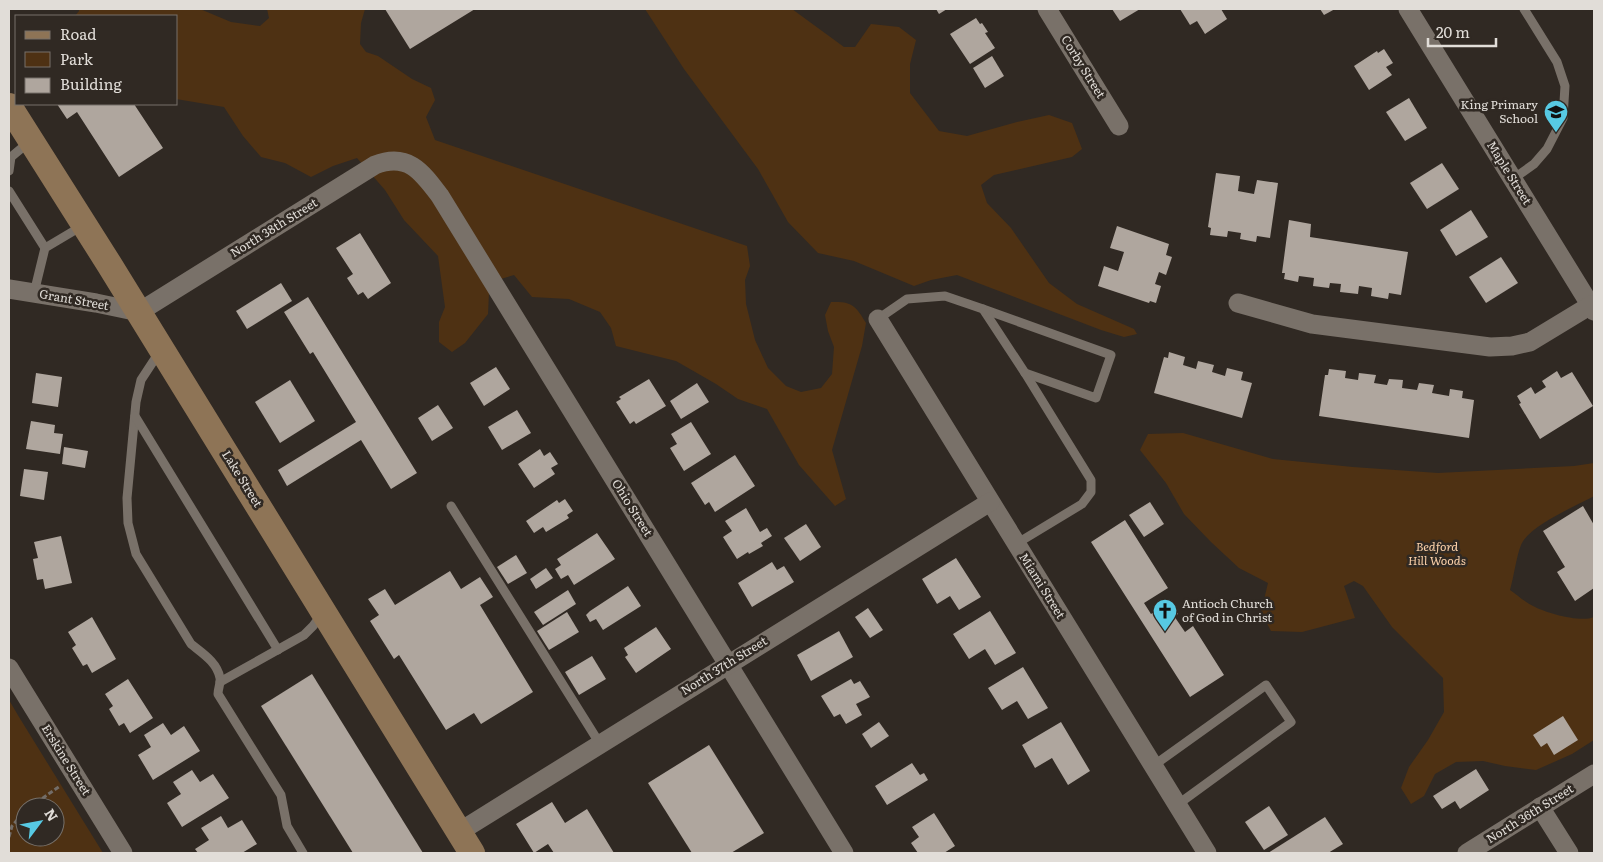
<svg xmlns="http://www.w3.org/2000/svg" width="1603" height="862" viewBox="0 0 1603 862" font-family="Literata,serif">
	<style>
		.green { fill: #4e3113; fill-rule: evenodd }
		.building { fill: #afa69e }
		.lines { fill: none; stroke-linecap: round; stroke-linejoin: round }
		.path { stroke: #736d68; stroke-width: 3; stroke-dasharray: 5 2.5; stroke-linecap: butt }
		.service { stroke: #797169; stroke-width: 9 }
		.minor { stroke: #797169; stroke-width: 19 }
		.secondary { stroke: #8e7456; stroke-width: 26 }
		.labels { text-anchor: middle; stroke-width: 5; stroke-linejoin: round; paint-order: stroke }
		.street-label { font-size: 12px; fill: #e1ddd8; stroke: #302923 }
		.poi-label { font-size: 12px; fill: #e1ddd8; stroke: #302923; text-anchor: end }
		.park-label { font-size: 12px; font-style: italic; fill: #fcd1a9; stroke: #302923 }
	</style>
	<rect width="100%" height="100%" fill="#302923"/>
	<!-- green -->
	<g class="green">
		<path d="M79,9H200L231,22L260,26L269,18L267,9H365L361,23L360,44L366,52L378,56L412,79L431,88L435,100L426,117L435,140L747,246L750,266L745,280L746,304L755,340L768,368L786,386L801,392L821,388L832,374L834,347L828,331L825,315L831,302C852,301 856,306 866,323L862,346L832,450L846,499L835,506L799,465L767,409L738,399L716,384L676,361L616,346L611,328L600,312L569,299L532,297L514,275L501,279L489,293L488,314L465,343L452,352L439,342V322L445,307L438,256L404,220L385,190L357,158L333,166L311,177L285,163L261,157L243,136L224,107L176,99V16H75L79,11Z"/>
		<path d="M645,9H792L844,47H855L871,24L899,27L916,40L910,64V93L939,131L967,136L1017,122L1049,115L1072,123L1082,149L1072,157L994,175L981,185L987,203L1011,228L1049,283L1077,304L1134,329L1137,334L1124,337L1101,330L957,275L931,280L914,286L854,261L818,253L788,222L758,169L684,69Z"/>
		<path d="M1183,433L1273,459L1353,467L1438,473L1574,466L1594,463V496C1576,506 1528,526 1521,545C1516,558 1514,576 1510,590C1517,595 1525,602 1533,606C1546,613 1581,623 1594,617V740L1572,754L1536,770L1505,766L1483,761L1456,762L1435,774L1424,796L1411,804L1401,788L1409,767L1428,740L1444,712L1443,678L1392,627L1363,586L1354,581L1344,586L1355,618L1302,632L1271,631L1261,612L1268,583L1239,568L1211,542L1184,514L1166,483L1140,450L1148,434Z"/>
		<path d="M9,700L19,717L103,853H9ZM25,807H55V837H25Z"/>
	</g>
	<!-- building -->
	<g class="building">
		<path d="M385,9H475L410,49Z"/>
		<path d="M936,9H947L939,14Z"/>
		<path d="M1112,9H1140L1120,21Z"/>
		<path d="M1180,9H1221L1227,19L1205,34L1197,21L1190,25Z"/>
		<path d="M1320,9H1335L1324,15Z"/>
		<path d="M976,18L980,24L982,23L988,32L985,33L995,48L970,64L950,34Z"/>
		<path d="M1384,49L1393,63L1386,67L1392,75L1369,90L1354,66L1377,51L1378,53Z"/>
		<path d="M992,56L1004,76L985,88L973,68Z"/>
		<path d="M1409,98L1427,128L1405,141L1386,112Z"/>
		<path d="M57,104H134L163,148L119,177L77,112L67,119Z"/>
		<path d="M1442,163L1459,189L1427,209L1410,183Z"/>
		<path d="M1216,173L1240,176L1238,191L1254,194L1257,180L1278,183L1270,238L1257,236L1256,242L1240,239L1241,233L1228,231L1227,237L1210,235L1211,228L1208,227Z"/>
		<path d="M1471,210L1488,237L1456,256L1440,230Z"/>
		<path d="M1289,220L1311,224L1310,237L1408,252L1401,295L1389,293L1388,299L1371,296L1372,288L1359,286L1358,294L1340,292L1341,284L1330,283L1329,288L1313,286L1314,278L1299,276L1298,282L1284,279L1285,273H1282Z"/>
		<path d="M1117,226L1169,244L1166,255L1172,257L1166,275L1159,272L1155,284L1161,286L1156,303L1150,301L1149,303L1098,286L1104,266L1118,271L1124,252L1110,248Z"/>
		<path d="M360,233L391,283L368,299L363,292L358,295L347,278L353,274L336,248Z"/>
		<path d="M1501,257L1518,283L1486,303L1469,277Z"/>
		<path d="M281,283L292,301L247,329L236,311Z"/>
		<path d="M308,297L417,473L391,489L361,440L287,486L278,470L356,422L313,352L310,354L284,312Z"/>
		<path d="M1169,352L1185,357L1183,365L1196,369L1198,361L1214,365L1212,372L1225,376L1227,368L1243,372L1241,380L1252,383L1242,418L1154,393L1164,357L1168,358Z"/>
		<path d="M496,367L510,389L484,406L470,383Z"/>
		<path d="M1329,369L1346,371L1345,378L1358,380L1359,373L1376,375L1374,383L1387,385L1389,379L1403,380L1402,388L1417,390L1419,383L1434,385L1432,393L1449,396L1450,389L1463,391L1462,398L1474,400L1469,438L1319,416L1325,375H1328Z"/>
		<path d="M1557,371L1561,378L1572,372L1593,406L1540,439L1519,404L1521,403L1517,396L1531,387L1535,394L1546,387L1542,381Z"/>
		<path d="M36,373L62,377L58,407L32,403Z"/>
		<path d="M649,379L666,406L636,424L634,421L630,424L616,402L621,399L619,397Z"/>
		<path d="M290,380L315,421L280,443L255,402Z"/>
		<path d="M697,383L709,402L681,419L670,401Z"/>
		<path d="M438,405L453,428L432,441L418,418Z"/>
		<path d="M517,410L531,433L502,450L488,427Z"/>
		<path d="M31,421L55,425L54,433L63,434L60,454L26,449Z"/>
		<path d="M691,422L711,454L684,471L670,448L677,444L671,434Z"/>
		<path d="M64,447L88,451L85,468L62,464Z"/>
		<path d="M540,449L544,456L550,452L558,464L551,468L555,474L534,488L518,464Z"/>
		<path d="M735,455L755,486L715,512L709,502L705,505L691,483Z"/>
		<path d="M24,469L48,472L44,500L20,496Z"/>
		<path d="M565,499L573,511L567,515L569,518L546,532L543,527L534,533L526,521L557,500L559,503Z"/>
		<path d="M1150,502L1164,524L1144,537L1129,515Z"/>
		<path d="M1583,506L1594,525V588L1575,601L1557,572L1565,567L1543,531Z"/>
		<path d="M746,508L760,532L767,528L772,536L761,543L763,546L749,554L748,552L737,559L723,537L732,531L725,521Z"/>
		<path d="M1125,520L1168,588L1144,603L1151,614L1167,604L1170,609L1173,607L1178,614L1174,616L1185,632L1193,626L1224,675L1190,697L1091,542Z"/>
		<path d="M806,524L821,547L800,561L784,538Z"/>
		<path d="M597,533L615,559L574,585L568,575L561,579L555,569L561,565L557,559Z"/>
		<path d="M61,536L72,583L45,589L43,579L37,580L33,559L38,558L34,542Z"/>
		<path d="M516,555L527,573L508,584L497,567Z"/>
		<path d="M956,558L981,597L959,610L950,596L937,604L922,579Z"/>
		<path d="M772,562L777,570L784,566L794,582L752,607L738,583Z"/>
		<path d="M546,568L553,578L536,589L530,579Z"/>
		<path d="M450,571L461,589L480,577L493,597L480,605L533,692L481,724L474,713L446,730L399,655L394,659L370,621L379,615L368,599L385,589L395,605Z"/>
		<path d="M628,586L641,606L603,630L596,619L590,622L586,615L590,611Z"/>
		<path d="M568,590L576,604L543,625L534,612Z"/>
		<path d="M868,608L883,630L870,638L855,617Z"/>
		<path d="M990,611L1016,653L995,665L985,649L969,659L953,634Z"/>
		<path d="M567,612L579,632L549,650L537,631Z"/>
		<path d="M92,617L116,659L92,673L87,664L83,666L72,648L76,645L68,632Z"/>
		<path d="M656,627L671,649L636,673L625,657L628,655L624,648Z"/>
		<path d="M839,631L853,657L811,681L797,655Z"/>
		<path d="M592,656L606,679L579,695L565,672Z"/>
		<path d="M1023,667L1048,708L1028,719L1017,701L1002,710L988,688Z"/>
		<path d="M312,674L423,853H353L261,706Z"/>
		<path d="M128,679L153,718L130,733L124,723L119,726L109,709L113,706L105,694Z"/>
		<path d="M851,679L854,684L860,681L870,697L856,704L862,715L846,724L840,714L834,717L821,696Z"/>
		<path d="M1563,716L1578,740L1554,755L1547,743L1541,747L1533,735Z"/>
		<path d="M879,722L889,736L871,748L862,734Z"/>
		<path d="M1061,722L1090,771L1068,785L1052,758L1035,768L1022,745Z"/>
		<path d="M163,723L171,735L184,726L200,751L153,780L138,755L151,747L144,735Z"/>
		<path d="M709,745L764,833L731,853H692L648,783Z"/>
		<path d="M912,763L920,775L924,773L928,780L887,805L875,786Z"/>
		<path d="M1476,769L1489,790L1460,809L1455,801L1442,809L1433,796Z"/>
		<path d="M192,770L200,782L213,774L229,798L182,827L167,803L181,794L173,782Z"/>
		<path d="M552,802L565,823L587,809L614,853H554L548,844L534,853L516,824Z"/>
		<path d="M1269,806L1288,835L1264,850L1245,822Z"/>
		<path d="M934,813L955,846L944,853H918L911,843L919,837L912,827Z"/>
		<path d="M221,816L228,828L242,820L257,844L242,853H198L195,849L209,840L201,828Z"/>
		<path d="M1325,817L1343,844L1328,853H1268Z"/>
	</g>
	<g class="lines">
		<!-- path -->
		<g class="path">
			<path d="M30,807L60,786"/>
			<path d="M9,837L12,826L25,811"/>
		</g>
		<!-- service -->
		<g class="service">
			<path d="M9,171L11,157L29,142"/>
			<path d="M1513,179L1534,164L1547,149L1563,118L1565,86L1557,62L1524,9"/>
			<path d="M9,191L45,248"/>
			<path d="M34,293L45,248L82,226"/>
			<path d="M983,309L1111,355L1096,398L1025,373"/>
			<path d="M878,319L907,299L945,296L983,309L1025,373L1091,480V492L1082,504L1016,544"/>
			<path d="M160,351L141,380L136,402L127,498L128,523L136,554L191,644C202,653 217,662 220,678C221,683 218,688 218,694L281,795L287,826L303,853"/>
			<path d="M135,416L278,650"/>
			<path d="M451,506L600,744"/>
			<path d="M220,682L304,635L313,626L322,614"/>
			<path d="M1153,766L1266,685L1291,722L1177,805"/>
		</g>
		<!-- minor -->
		<g class="minor">
			<path d="M1047,9L1119,126"/>
			<path d="M1408,9L1594,311"/>
			<path d="M9,289L96,303L139,312L375,165C408,152 422,172 440,196L844,853"/>
			<path d="M1238,303L1312,324L1490,347L1512,346L1530,342L1591,305"/>
			<path d="M878,319L1207,853"/>
			<path d="M9,668L123,853"/>
			<path d="M1540,807L1569,853"/>
			<path d="M459,832L990,502"/>
			<path d="M1467,853L1594,774"/>
		</g>
		<!-- secondary -->
		<path class="secondary" d="M9,106L109,264L472,853"/>
	</g>
	<!-- icons -->
	<defs>
		<symbol id="school-pin" viewBox="-11 -11 22 30"><path d="M0 17L-7.5 6A9.5 9.5 0 1 1 7.5 6Z" fill="#57c9e3" stroke="#302923"/><path d="M0-5L7-2L0 1L-7-2ZM-4 1L0 2.5L4 1V4Q0 6-4 4Z" fill="#111"/></symbol>
		<symbol id="church-pin" viewBox="-11 -11 22 30"><path d="M0 17L-7.5 6A9.5 9.5 0 1 1 7.5 6Z" fill="#57c9e3" stroke="#302923"/><path d="M-1.2-6h2.4v3.5h3.3v2.4h-3.3V6h-2.4V-.1h-3.3v-2.4h3.3Z" fill="#111"/></symbol>
	</defs>
	<g fill-rule="evenodd">
		<use href="#school-pin" x="1542" y="98" width="28" height="38"/>
		<use href="#church-pin" x="1151" y="597" width="28" height="38"/>
	</g>
	<g class="labels">
		<!-- street labels -->
		<g class="street-label">
			<text transform="translate(1083 67) rotate(58)" y="4">Corby Street</text>
			<text transform="translate(1509 173) rotate(58)" y="4">Maple Street</text>
			<text transform="translate(274 228) rotate(-32)" y="4">North 38th Street</text>
			<text transform="translate(74 300) rotate(10)" y="4">Grant Street</text>
			<text transform="translate(242 479) rotate(58)" y="4">Lake Street</text>
			<text transform="translate(632 508) rotate(58)" y="4">Ohio Street</text>
			<text transform="translate(1042 586) rotate(58)" y="4">Miami Street</text>
			<text transform="translate(724 666) rotate(-32)" y="4">North 37th Street</text>
			<text transform="translate(66 760) rotate(58)" y="4">Erskine Street</text>
			<text transform="translate(1530 814) rotate(-32)" y="4">North 36th Street</text>
		</g>
		<!-- poi labels -->
		<g class="poi-label">
			<text x="1538" y="109">King Primary<tspan x="1538" dy="14">School</tspan></text>
			<text x="1182" y="608" text-anchor="start">Antioch Church<tspan x="1182" dy="14">of God in Christ</tspan></text>
		</g>
		<!-- park labels -->
		<g class="park-label">
			<text x="1437" y="551">Bedford<tspan x="1437" dy="14">Hill Woods</tspan></text>
		</g>
	</g>
	<!-- border -->
	<rect width="1603" height="862" fill="none" stroke="#e1ddd8" stroke-width="20"/>
	<!-- legend -->
	<rect x="15" y="15" width="162" height="90" fill="#302923" stroke="#77716b"/>
	<rect x="25" y="31" width="25" height="8" fill="#8e7456" stroke="#77716b"/>
	<text x="60" y="40" font-size="15" fill="#e1ddd8">Road</text>
	<rect x="25" y="52" width="25" height="15" fill="#4e3113" stroke="#77716b"/>
	<text x="60" y="65" font-size="15" fill="#e1ddd8">Park</text>
	<rect x="25" y="78" width="25" height="15" fill="#afa69e" stroke="#77716b"/>
	<text x="60" y="90" font-size="15" fill="#e1ddd8">Building</text>
	<!-- north arrow -->
	<g transform="translate(40 822) rotate(58)"><circle r="24" fill="#302923" stroke="#77716b"/>
	<path d="M0-4L9 19L0 12L-9 19Z" fill="#57c9e3"/>
	<text y="-8" font-size="14" font-weight="bold" text-anchor="middle" fill="#e1ddd8">N</text>
	</g>
	<!-- scale -->
	<path d="M1428 38v8h68v-8" fill="none" stroke="#e1ddd8" stroke-width="2.5"/>
	<text x="1436" y="38" font-size="15" fill="#e1ddd8" stroke="#302923" stroke-width="4" paint-order="stroke">20 m</text>
</svg>
